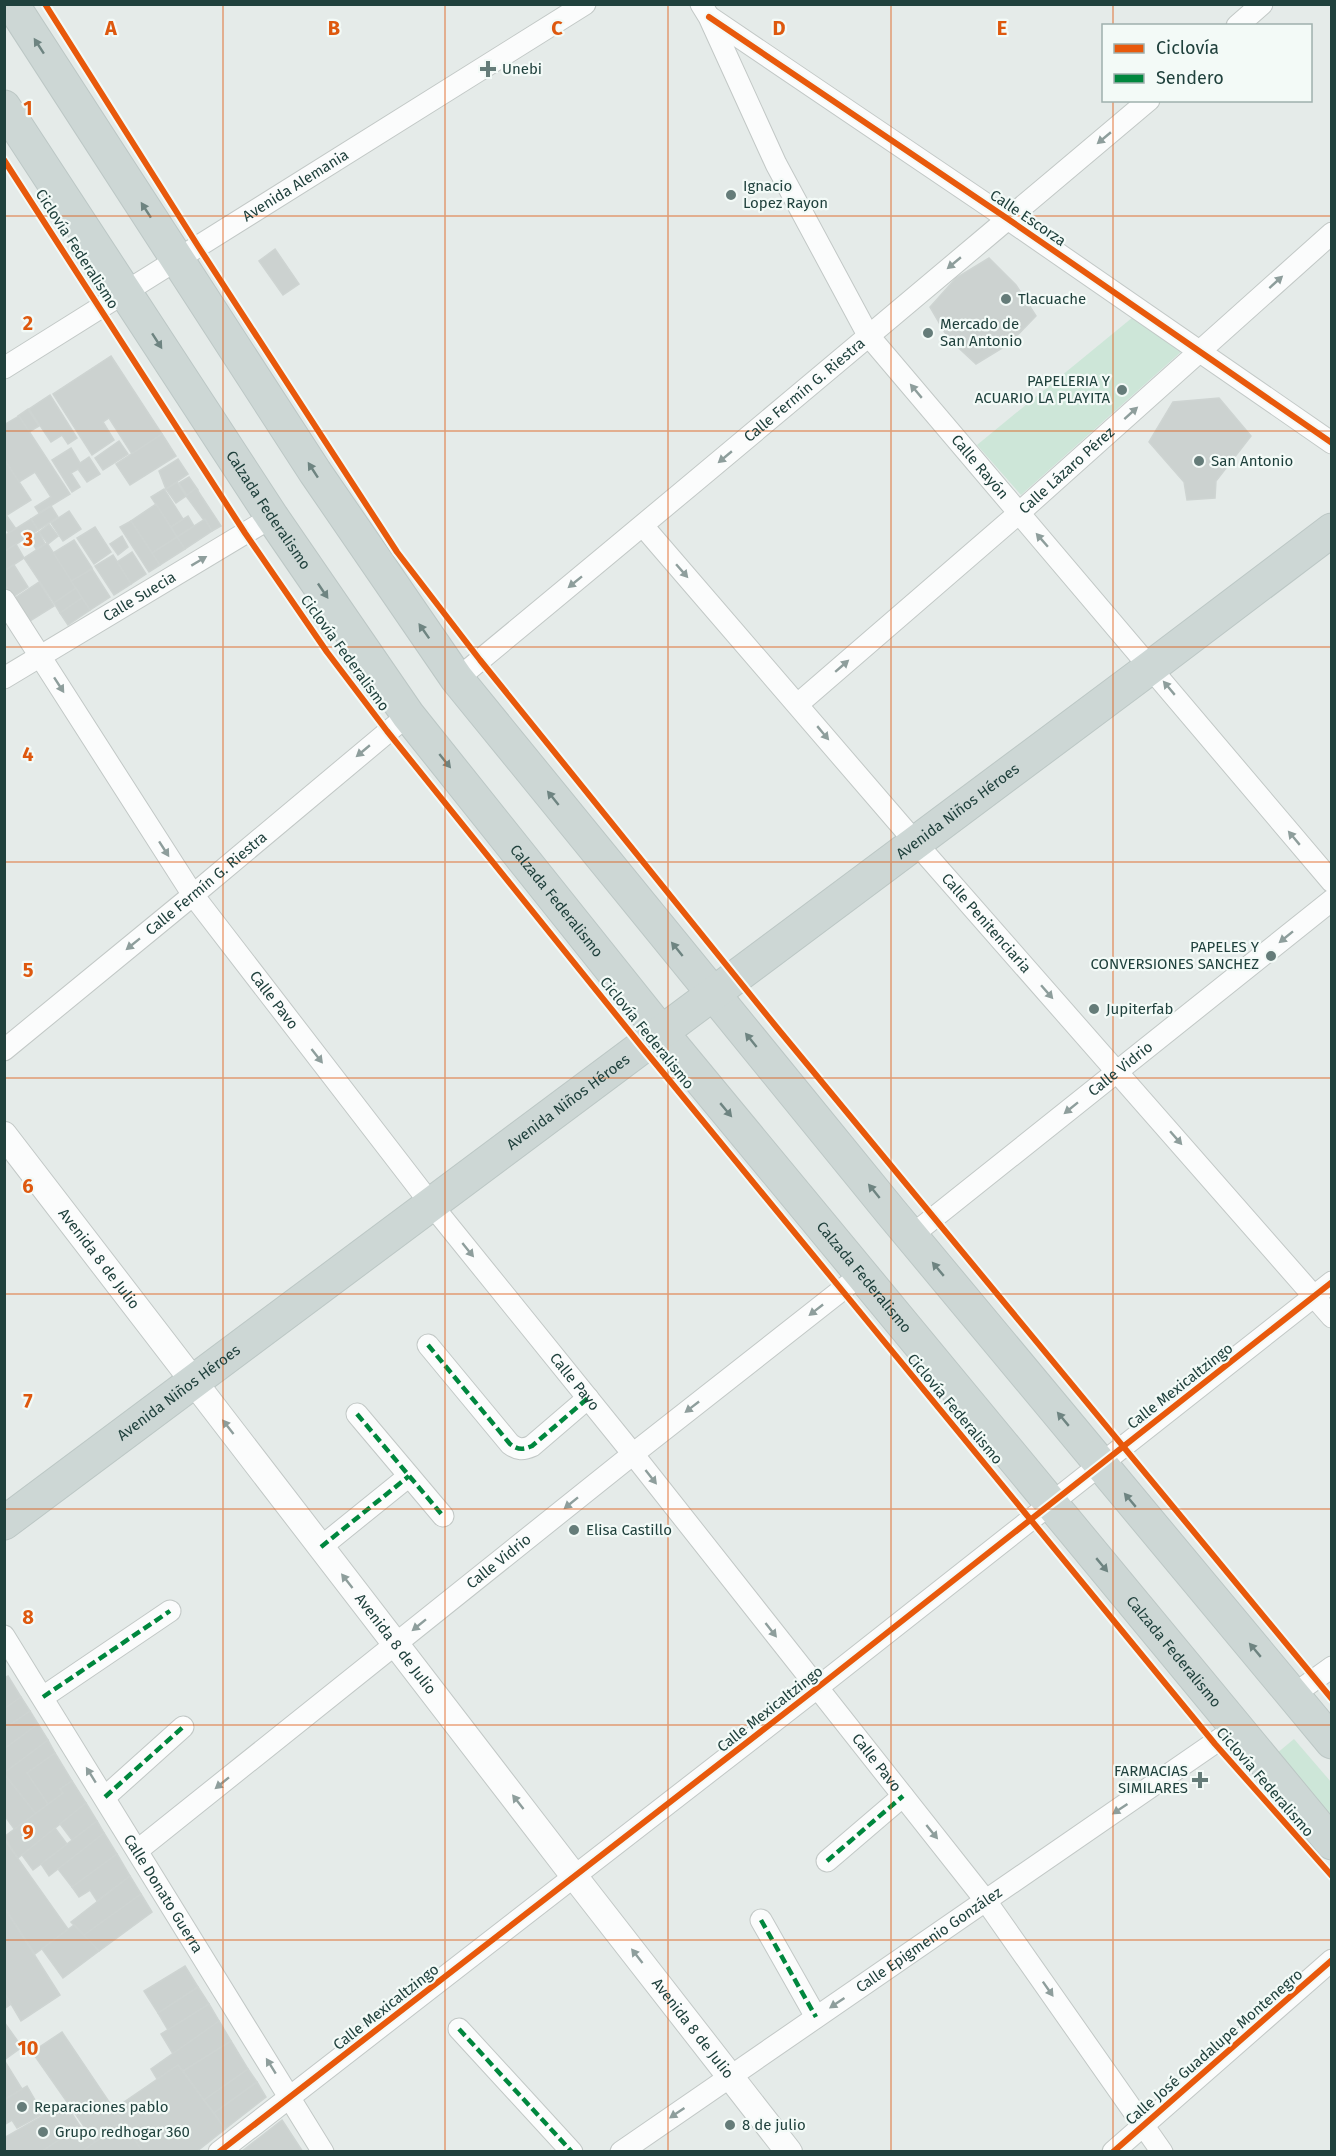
<svg xmlns="http://www.w3.org/2000/svg" width="1336" height="2156" viewBox="0 0 1336 2156" font-family="'Fira Sans',sans-serif">
	<style>
		.green { fill: #cde6d8 }
		.building { fill: #ccd2d0; stroke: #ced4d2; stroke-width: 1.5 }
		.lines { fill: none; stroke-linecap: round; stroke-linejoin: round }
		.minor-casing { stroke: #c2c8c6; stroke-width: 23 }
		.tertiary-casing { stroke: #c2c8c6; stroke-width: 28 }
		.primary-casing { stroke: #bcc7c5; stroke-width: 35 }
		.minor { stroke: #fbfcfc; stroke-width: 21 }
		.tertiary { stroke: #fbfcfc; stroke-width: 26 }
		.primary { stroke: #cdd7d5; stroke-width: 33 }
		.quiet { stroke: #00873e; stroke-width: 4.5; stroke-dasharray: 9 4.5; stroke-linecap: butt }
		.cycleway-casing { stroke: #f3faf7; stroke-width: 10 }
		.cycleway { stroke: #e8590c; stroke-width: 6 }
		.oneway { fill: #6e8481 }
		.oneway2 { fill: #8e9e9c }
		.grid { fill: none; stroke: #de580e; stroke-width: 1.5; stroke-opacity: 0.55 }
		.poi-dot { fill: #657c79; stroke: #f3faf7; stroke-width: 2 }
		.labels { text-anchor: middle; stroke-width: 4.5; stroke-linejoin: round; paint-order: stroke }
		.poi-label { font-size: 15px; fill: #20413d; stroke: #f3faf7; text-anchor: start }
		.street-label { font-size: 15px; fill: #20413d; stroke: #f3faf7 }
		.grid-label { font-size: 20px; text-anchor: middle; font-weight: bold; fill: #de580e; stroke: #f3faf7; stroke-width: 4.5; stroke-linejoin: round; paint-order: stroke }
	</style>
	<rect width="100%" height="100%" fill="#e5ebe9"/>
	<!-- green -->
	<g class="green">
		<path d="M1133,317L1182,351L1021,495L977,445Z"/>
		<path d="M1294,1739L1331,1782V1819L1276,1754Z"/>
	</g>
	<!-- building -->
	<g class="building">
		<path d="M275,249L299,284L283,295L259,261Z"/>
		<path d="M989,258L1016,285L1036,316L1009,344L976,364L948,338L930,307L956,278Z"/>
		<path d="M111,356L162,434L132,454L109,418L103,422L114,440L92,455L53,394Z"/>
		<path d="M50,395L77,438L68,444L62,435L51,442L29,409Z"/>
		<path d="M1219,398L1251,436L1216,481L1215,498L1187,500L1184,482L1149,442L1173,402Z"/>
		<path d="M28,409L39,426L29,432L18,416Z"/>
		<path d="M19,416L70,494L39,513L35,507L51,497L35,472L19,482L4,459V425Z"/>
		<path d="M162,434L176,456L130,485L116,464Z"/>
		<path d="M119,441L128,454L103,470L95,458Z"/>
		<path d="M71,448L80,463L89,457L100,474L87,482L78,469L71,473L80,487L72,492L52,460Z"/>
		<path d="M4,459L31,500L7,515L4,512Z"/>
		<path d="M178,459L188,474L166,489L159,471Z"/>
		<path d="M189,477L198,490L187,496L179,483Z"/>
		<path d="M177,482L186,496L176,503L166,489Z"/>
		<path d="M196,488L221,526L212,531L186,496Z"/>
		<path d="M164,489L183,519L171,527L151,497Z"/>
		<path d="M156,504L177,537L152,553L131,521Z"/>
		<path d="M51,506L58,517L38,530L31,519Z"/>
		<path d="M69,511L81,529L63,541L51,523Z"/>
		<path d="M4,512L16,529L9,533L4,527Z"/>
		<path d="M188,516L194,526L177,537L171,527Z"/>
		<path d="M31,519L38,530L4,552V536Z"/>
		<path d="M205,519L212,531L185,549L177,537Z"/>
		<path d="M131,521L160,565L149,572L120,527Z"/>
		<path d="M49,524L58,536L48,544L39,532Z"/>
		<path d="M95,527L111,552L94,564L77,538Z"/>
		<path d="M39,532L45,544L36,549L29,537Z"/>
		<path d="M122,536L128,547L118,555L110,544Z"/>
		<path d="M177,537L185,549L160,565L152,553Z"/>
		<path d="M74,540L92,568L72,582L53,553Z"/>
		<path d="M47,543L76,588L54,603L24,558Z"/>
		<path d="M16,544L24,558L4,571V552Z"/>
		<path d="M132,552L146,574L131,584L117,562Z"/>
		<path d="M113,555L131,584L114,595L95,566Z"/>
		<path d="M14,565L28,587L13,597L4,584V571Z"/>
		<path d="M92,569L110,597L90,610L71,581Z"/>
		<path d="M39,582L54,606L30,621L15,598Z"/>
		<path d="M76,588L82,598L60,613L54,603Z"/>
		<path d="M82,598L90,610L68,625L60,613Z"/>
		<path d="M8,1676L21,1697L4,1709V1678Z"/>
		<path d="M21,1697L30,1711L4,1729V1709Z"/>
		<path d="M30,1711L38,1724L4,1749V1729Z"/>
		<path d="M38,1724L48,1740L4,1773V1749Z"/>
		<path d="M48,1740L55,1753L27,1773L48,1804L36,1814L4,1773Z"/>
		<path d="M55,1753L72,1781L60,1789L63,1793L48,1804L27,1773Z"/>
		<path d="M4,1774L36,1814L15,1830L4,1815Z"/>
		<path d="M72,1781L86,1803L18,1858L4,1837L63,1793L60,1789Z"/>
		<path d="M86,1803L97,1821L72,1840L60,1824Z"/>
		<path d="M97,1821L104,1833L49,1876L41,1864Z"/>
		<path d="M55,1828L67,1844L33,1870L22,1855Z"/>
		<path d="M104,1833L117,1854L72,1887L58,1869Z"/>
		<path d="M4,1839L68,1929L35,1954L4,1907Z"/>
		<path d="M117,1854L130,1876L97,1901L90,1890L79,1897L72,1887Z"/>
		<path d="M130,1876L141,1894L84,1935L71,1922Z"/>
		<path d="M141,1894L152,1912L99,1951L84,1935Z"/>
		<path d="M4,1907L60,1995L21,2021L4,1992Z"/>
		<path d="M74,1925L99,1951L63,1978L42,1949Z"/>
		<path d="M185,1966L198,1987L158,2013L144,1991Z"/>
		<path d="M198,1987L209,2004L168,2030L158,2013Z"/>
		<path d="M4,1992L11,2004L4,2009Z"/>
		<path d="M209,2004L219,2021L173,2054L161,2034Z"/>
		<path d="M219,2021L231,2041L183,2071L178,2065L157,2079L151,2069Z"/>
		<path d="M4,2022L22,2047L4,2060Z"/>
		<path d="M62,2032L124,2124L95,2142L32,2052Z"/>
		<path d="M231,2041L248,2069L204,2100L183,2071Z"/>
		<path d="M4,2060L22,2089L4,2100Z"/>
		<path d="M178,2065L225,2129L196,2152H143L114,2109Z"/>
		<path d="M248,2069L257,2082L214,2113L204,2100Z"/>
		<path d="M257,2082L266,2097L225,2129L214,2113Z"/>
		<path d="M27,2086L43,2114L17,2128L12,2120L4,2125V2100Z"/>
		<path d="M65,2103L80,2126L41,2152H4V2138Z"/>
		<path d="M282,2120L303,2152H241Z"/>
		<path d="M124,2124L143,2152H81L95,2142Z"/>
		<path d="M80,2126L95,2142L81,2152H41Z"/>
	</g>
	<g class="lines">
		<defs>
			<g id="minor">
				<path id="s1" d="M701,4L709,17L776,164L868,335L1332,882"/>
				<path d="M711,18L1008,219L1332,443"/>
				<path d="M1237,26L1262,4"/>
				<path id="s2" d="M4,368L585,4"/>
				<path id="s3" d="M643,526L916,843L1332,1317"/>
				<path id="s4" d="M4,600L193,895L431,1204L633,1454L986,1901L1162,2152"/>
				<path id="s5" d="M4,678L272,517"/>
				<path id="s6" d="M457,679C689,488 919,294 1149,100"/>
				<path id="s7" d="M798,704L1019,513L1332,233"/>
				<path id="s8" d="M4,1050L193,895L408,715"/>
				<path id="s9" d="M911,1236L1332,900"/>
				<path d="M428,1345L510,1444C518,1450 523,1450 532,1446L588,1398"/>
				<path d="M357,1414L443,1516"/>
				<path d="M321,1547L409,1476"/>
				<path id="s10" d="M4,1636L323,2152"/>
				<path d="M1293,1695L1332,1667"/>
				<path d="M43,1697L170,1611"/>
				<path d="M105,1797L183,1727"/>
				<path id="s11" d="M138,1850L633,1454L862,1274"/>
				<path d="M827,1861L903,1796"/>
				<path d="M761,1920L816,2017"/>
				<path d="M459,2029L572,2152"/>
				<path d="M219,2152L817,1688L1332,1282"/>
				<path id="s12" d="M621,2152L1236,1728"/>
				<path d="M1113,2152L1332,1960"/>
			</g>
			<g id="tertiary">
				<path id="s13" d="M4,1135L574,1876L789,2152"/>
			</g>
			<g id="primary">
				<path d="M12,4L315,472L457,679L891,1212L1332,1742"/>
				<path id="s14" d="M4,107L272,517L408,715L662,1033L1332,1843"/>
				<path id="s15" d="M4,1523L1151,667L1332,530"/>
			</g>
		</defs>
		<!-- minor casing -->
		<use href="#minor" class="minor-casing"/>
		<!-- tertiary casing -->
		<use href="#tertiary" class="tertiary-casing"/>
		<!-- primary casing -->
		<use href="#primary" class="primary-casing"/>
		<!-- minor -->
		<use href="#minor" class="minor"/>
		<!-- tertiary -->
		<use href="#tertiary" class="tertiary"/>
		<!-- primary -->
		<use href="#primary" class="primary"/>
		<!-- quiet -->
		<g class="quiet">
			<path d="M428,1345L510,1444C518,1450 523,1450 532,1446L588,1398"/>
			<path d="M357,1414L443,1516"/>
			<path d="M321,1547L409,1476"/>
			<path d="M43,1697L170,1611"/>
			<path d="M105,1797L183,1727"/>
			<path d="M827,1861L903,1796"/>
			<path d="M761,1920L816,2017"/>
			<path d="M459,2029L572,2152"/>
		</g>
		<defs>
			<g id="cycleway">
				<path d="M45,4L198,246L397,552L480,660L778,1029L1332,1699"/>
				<path d="M709,17L1008,219L1332,443"/>
				<path d="M4,160L245,533L327,652L387,731L642,1047L1215,1744L1332,1876"/>
				<path d="M219,2152L817,1688L1332,1282"/>
				<path d="M1113,2152L1332,1960"/>
			</g>
		</defs>
		<!-- cycleway casing -->
		<use href="#cycleway" class="cycleway-casing"/>
		<!-- cycleway -->
		<use href="#cycleway" class="cycleway"/>
	</g>
	<!-- one-way arrows -->
	<defs><path id="oneway-solid" d="M-6-.8H1V-3.2L6.5 0L1 3.2V.8H-6Z" transform="scale(1.5)"/></defs>
	<g class="oneway">
		<use href="#oneway-solid" transform="translate(39 46) rotate(-123)"/>
		<use href="#oneway-solid" transform="translate(146 210) rotate(-123)"/>
		<use href="#oneway-solid" transform="translate(157 341) rotate(57)"/>
		<use href="#oneway-solid" transform="translate(313 470) rotate(-123)"/>
		<use href="#oneway-solid" transform="translate(323 591) rotate(56)"/>
		<use href="#oneway-solid" transform="translate(424 631) rotate(-125)"/>
		<use href="#oneway-solid" transform="translate(445 761) rotate(51)"/>
		<use href="#oneway-solid" transform="translate(553 798) rotate(-129)"/>
		<use href="#oneway-solid" transform="translate(677 949) rotate(-129)"/>
		<use href="#oneway-solid" transform="translate(751 1040) rotate(-129)"/>
		<use href="#oneway-solid" transform="translate(726 1110) rotate(50)"/>
		<use href="#oneway-solid" transform="translate(874 1191) rotate(-129)"/>
		<use href="#oneway-solid" transform="translate(938 1269) rotate(-130)"/>
		<use href="#oneway-solid" transform="translate(1063 1419) rotate(-130)"/>
		<use href="#oneway-solid" transform="translate(1130 1500) rotate(-130)"/>
		<use href="#oneway-solid" transform="translate(1102 1565) rotate(50)"/>
		<use href="#oneway-solid" transform="translate(1255 1650) rotate(-130)"/>
	</g>
	<g class="oneway2">
		<use href="#oneway-solid" transform="translate(1104 138) rotate(140)"/>
		<use href="#oneway-solid" transform="translate(954 263) rotate(140)"/>
		<use href="#oneway-solid" transform="translate(1276 282) rotate(-42)"/>
		<use href="#oneway-solid" transform="translate(916 391) rotate(-130)"/>
		<use href="#oneway-solid" transform="translate(1131 413) rotate(-42)"/>
		<use href="#oneway-solid" transform="translate(725 457) rotate(140)"/>
		<use href="#oneway-solid" transform="translate(1042 540) rotate(-131)"/>
		<use href="#oneway-solid" transform="translate(199 561) rotate(-31)"/>
		<use href="#oneway-solid" transform="translate(682 571) rotate(49)"/>
		<use href="#oneway-solid" transform="translate(575 582) rotate(141)"/>
		<use href="#oneway-solid" transform="translate(842 666) rotate(-41)"/>
		<use href="#oneway-solid" transform="translate(59 685) rotate(57)"/>
		<use href="#oneway-solid" transform="translate(1169 688) rotate(-130)"/>
		<use href="#oneway-solid" transform="translate(823 733) rotate(50)"/>
		<use href="#oneway-solid" transform="translate(363 751) rotate(140)"/>
		<use href="#oneway-solid" transform="translate(1294 838) rotate(-130)"/>
		<use href="#oneway-solid" transform="translate(164 849) rotate(57)"/>
		<use href="#oneway-solid" transform="translate(1286 937) rotate(141)"/>
		<use href="#oneway-solid" transform="translate(133 944) rotate(141)"/>
		<use href="#oneway-solid" transform="translate(1047 992) rotate(49)"/>
		<use href="#oneway-solid" transform="translate(317 1056) rotate(52)"/>
		<use href="#oneway-solid" transform="translate(1071 1108) rotate(141)"/>
		<use href="#oneway-solid" transform="translate(1176 1138) rotate(49)"/>
		<use href="#oneway-solid" transform="translate(468 1250) rotate(51)"/>
		<use href="#oneway-solid" transform="translate(816 1310) rotate(142)"/>
		<use href="#oneway-solid" transform="translate(692 1407) rotate(142)"/>
		<use href="#oneway-solid" transform="translate(228 1427) rotate(-128)"/>
		<use href="#oneway-solid" transform="translate(651 1477) rotate(52)"/>
		<use href="#oneway-solid" transform="translate(571 1503) rotate(141)"/>
		<use href="#oneway-solid" transform="translate(347 1581) rotate(-128)"/>
		<use href="#oneway-solid" transform="translate(419 1625) rotate(141)"/>
		<use href="#oneway-solid" transform="translate(771 1630) rotate(52)"/>
		<use href="#oneway-solid" transform="translate(91 1775) rotate(-122)"/>
		<use href="#oneway-solid" transform="translate(222 1783) rotate(141)"/>
		<use href="#oneway-solid" transform="translate(518 1802) rotate(-128)"/>
		<use href="#oneway-solid" transform="translate(1120 1809) rotate(146)"/>
		<use href="#oneway-solid" transform="translate(932 1832) rotate(51)"/>
		<use href="#oneway-solid" transform="translate(637 1956) rotate(-128)"/>
		<use href="#oneway-solid" transform="translate(1048 1989) rotate(55)"/>
		<use href="#oneway-solid" transform="translate(837 2003) rotate(146)"/>
		<use href="#oneway-solid" transform="translate(271 2066) rotate(-122)"/>
		<use href="#oneway-solid" transform="translate(677 2113) rotate(146)"/>
	</g>
	<!-- grid -->
	<path class="grid" d="M223,4V2152M445,4V2152M668,4V2152M891,4V2152M1113,4V26M1113,100V2152M4,216H1332M4,431H1332M4,647H1332M4,862H1332M4,1078H1332M4,1294H1332M4,1509H1332M4,1725H1332M4,1940H1332"/>
	<!-- markers -->
	<g class="poi-dot">
		<path d="M485 60h6v6h6v6h-6v6h-6v-6h-6v-6h6z"/>
		<circle cx="731" cy="195" r="6"/>
		<circle cx="1006" cy="299" r="6"/>
		<circle cx="928" cy="333" r="6"/>
		<circle cx="1122" cy="390" r="6"/>
		<circle cx="1199" cy="461" r="6"/>
		<circle cx="1271" cy="956" r="6"/>
		<circle cx="1094" cy="1009" r="6"/>
		<circle cx="574" cy="1530" r="6"/>
		<path d="M1197 1771h6v6h6v6h-6v6h-6v-6h-6v-6h6z"/>
		<circle cx="22" cy="2107" r="6"/>
		<circle cx="730" cy="2125" r="6"/>
		<circle cx="43" cy="2132" r="6"/>
	</g>
	<g class="labels">
		<!-- poi labels -->
		<g class="poi-label">
			<text x="502" y="74">Unebi</text>
			<text x="743" y="191">Ignacio<tspan x="743" dy="17">Lopez Rayon</tspan></text>
			<text x="1018" y="304">Tlacuache</text>
			<text x="940" y="329">Mercado de<tspan x="940" dy="17">San Antonio</tspan></text>
			<text x="1110" y="386" text-anchor="end">PAPELERIA Y<tspan x="1110" dy="17">ACUARIO LA PLAYITA</tspan></text>
			<text x="1211" y="466">San Antonio</text>
			<text x="1259" y="952" text-anchor="end">PAPELES Y<tspan x="1259" dy="17">CONVERSIONES SANCHEZ</tspan></text>
			<text x="1106" y="1014">Jupiterfab</text>
			<text x="586" y="1535">Elisa Castillo</text>
			<text x="1188" y="1776" text-anchor="end">FARMACIAS<tspan x="1188" dy="17">SIMILARES</tspan></text>
			<text x="34" y="2112">Reparaciones pablo</text>
			<text x="742" y="2130">8 de julio</text>
			<text x="55" y="2137">Grupo redhogar 360</text>
		</g>
		<!-- street labels -->
		<g class="street-label">
			<text dy="5" stroke="none"><textPath href="#s2" startOffset="344">Avenida Alemania</textPath></text>
			<text transform="translate(1028 218) rotate(34)" y="5">Calle Escorza</text>
			<text transform="translate(77 249) rotate(57)" y="5">Ciclovía Federalismo</text>
			<text dy="5" stroke="none"><textPath href="#s6" startOffset="452">Calle Fermín G. Riestra</textPath></text>
			<text dy="5" stroke="none"><textPath href="#s1" startOffset="544">Calle Rayón</textPath></text>
			<text dy="5" stroke="none"><textPath href="#s7" startOffset="356">Calle Lázaro Pérez</textPath></text>
			<text dy="5" stroke="none"><textPath href="#s14" startOffset="482">Calzada Federalismo</textPath></text>
			<text dy="5" stroke="none"><textPath href="#s5" startOffset="158">Calle Suecia</textPath></text>
			<text transform="translate(345 653) rotate(54)" y="5">Ciclovía Federalismo</text>
			<text dy="5" stroke="none"><textPath href="#s15" startOffset="1190">Avenida Niños Héroes</textPath></text>
			<text dy="5" stroke="none"><textPath href="#s8" startOffset="262">Calle Fermín G. Riestra</textPath></text>
			<text dy="5" stroke="none"><textPath href="#s14" startOffset="968">Calzada Federalismo</textPath></text>
			<text dy="5" stroke="none"><textPath href="#s3" startOffset="525">Calle Penitenciaria</textPath></text>
			<text dy="5" stroke="none"><textPath href="#s4" startOffset="483">Calle Pavo</textPath></text>
			<text transform="translate(647 1033) rotate(51)" y="5">Ciclovía Federalismo</text>
			<text dy="5" stroke="none"><textPath href="#s9" startOffset="268">Calle Vidrio</textPath></text>
			<text dy="5" stroke="none"><textPath href="#s15" startOffset="704">Avenida Niños Héroes</textPath></text>
			<text dy="5" stroke="none"><textPath href="#s13" startOffset="156">Avenida 8 de Julio</textPath></text>
			<text dy="5" stroke="none"><textPath href="#s14" startOffset="1454">Calzada Federalismo</textPath></text>
			<text dy="5" stroke="none"><textPath href="#s4" startOffset="969">Calle Pavo</textPath></text>
			<text transform="translate(1180 1386) rotate(-38)" y="5">Calle Mexicaltzingo</text>
			<text dy="5" stroke="none"><textPath href="#s15" startOffset="218">Avenida Niños Héroes</textPath></text>
			<text transform="translate(955 1409) rotate(50)" y="5">Ciclovía Federalismo</text>
			<text dy="5" stroke="none"><textPath href="#s11" startOffset="462">Calle Vidrio</textPath></text>
			<text dy="5" stroke="none"><textPath href="#s13" startOffset="642">Avenida 8 de Julio</textPath></text>
			<text dy="5" stroke="none"><textPath href="#s14" startOffset="1940">Calzada Federalismo</textPath></text>
			<text transform="translate(770 1709) rotate(-38)" y="5">Calle Mexicaltzingo</text>
			<text dy="5" stroke="none"><textPath href="#s4" startOffset="1455">Calle Pavo</textPath></text>
			<text transform="translate(1265 1782) rotate(49)" y="5">Ciclovía Federalismo</text>
			<text dy="5" stroke="none"><textPath href="#s10" startOffset="303">Calle Donato Guerra</textPath></text>
			<text dy="5" stroke="none"><textPath href="#s12" startOffset="374">Calle Epigmenio González</textPath></text>
			<text transform="translate(386 2007) rotate(-38)" y="5">Calle Mexicaltzingo</text>
			<text dy="5" stroke="none"><textPath href="#s13" startOffset="1128">Avenida 8 de Julio</textPath></text>
			<text transform="translate(1214 2047) rotate(-41)" y="5">Calle José Guadalupe Montenegro</text>
		</g>
	</g>
	<g class="grid-label">
		<text x="111" y="35">A</text>
		<text x="334" y="35">B</text>
		<text x="557" y="35">C</text>
		<text x="779" y="35">D</text>
		<text x="1002" y="35">E</text>
		<text x="28" y="115">1</text>
		<text x="28" y="330">2</text>
		<text x="28" y="546">3</text>
		<text x="28" y="761">4</text>
		<text x="28" y="977">5</text>
		<text x="28" y="1193">6</text>
		<text x="28" y="1408">7</text>
		<text x="28" y="1624">8</text>
		<text x="28" y="1839">9</text>
		<text x="28" y="2055">10</text>
	</g>
	<!-- border -->
	<rect width="1336" height="2156" fill="none" stroke="#20413d" stroke-width="12"/>
	<!-- legend -->
	<rect x="1102" y="24" width="210" height="78" fill="#f3faf7" stroke="#9fb0ad" stroke-width="1.5"/>
	<rect x="1114" y="44" width="30" height="9" fill="#e8590c" stroke="#9fb0ad" stroke-width="1.5"/>
	<text x="1156" y="54" font-size="18" fill="#20413d">Ciclovía</text>
	<rect x="1114" y="74" width="30" height="9" fill="#00873e" stroke="#9fb0ad" stroke-width="1.5"/>
	<text x="1156" y="84" font-size="18" fill="#20413d">Sendero</text>
</svg>
